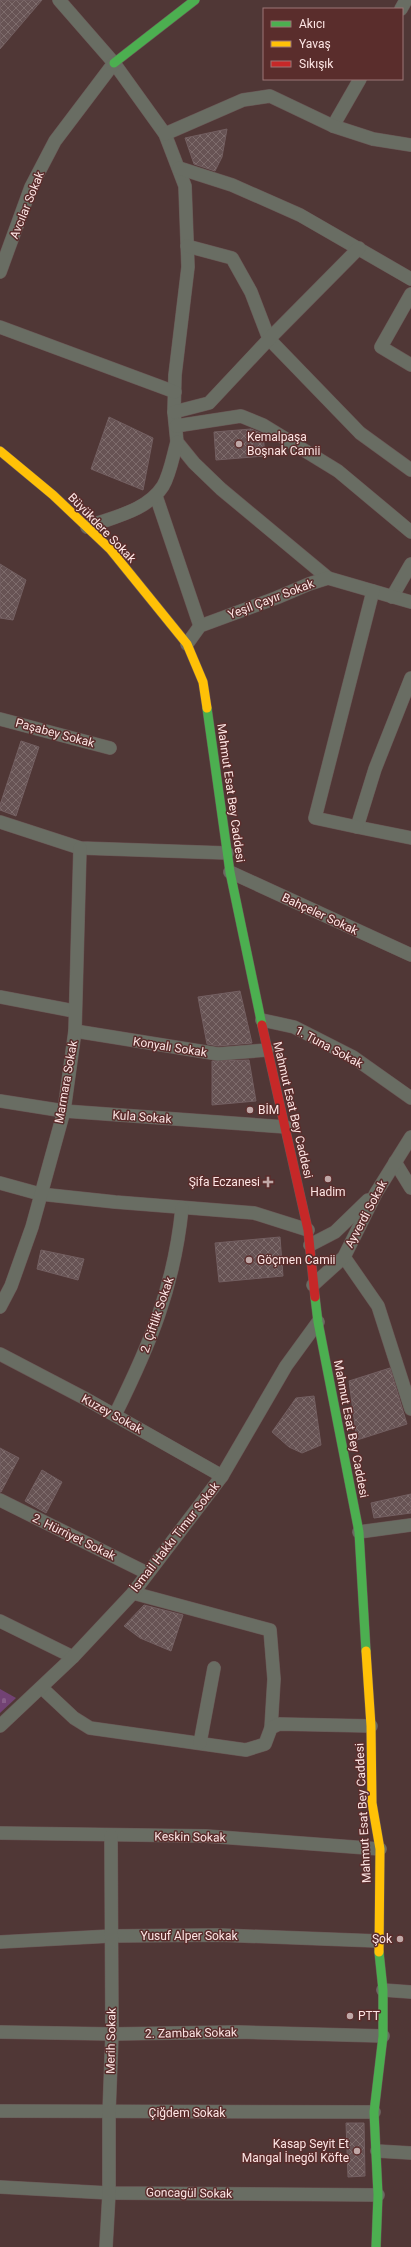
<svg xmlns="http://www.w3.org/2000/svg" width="411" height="2247" viewBox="0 0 411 2247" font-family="Roboto,sans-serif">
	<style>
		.cemetery { fill: url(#cemetery-stones) }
		.building { fill: url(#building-cross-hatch); stroke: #735f61 }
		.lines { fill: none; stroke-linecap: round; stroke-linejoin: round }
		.street-casing { stroke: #695554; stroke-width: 14 }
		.fast-casing { stroke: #695554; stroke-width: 10 }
		.slow-casing { stroke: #695554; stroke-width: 10 }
		.jam-casing { stroke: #695554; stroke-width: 10 }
		.street { stroke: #696d63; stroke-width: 13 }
		.fast { stroke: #4caf50; stroke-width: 9 }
		.slow { stroke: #ffc107; stroke-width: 9 }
		.jam { stroke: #c62828; stroke-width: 9 }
		.poi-dot { fill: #c0a8a7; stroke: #5a2d2c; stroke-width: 1.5 }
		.labels { text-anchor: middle; stroke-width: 3; stroke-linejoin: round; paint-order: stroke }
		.street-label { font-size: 12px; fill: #fde5e4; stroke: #5a2d2c }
		.poi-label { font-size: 12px; fill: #fde5e4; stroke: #5a2d2c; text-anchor: start }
	</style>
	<defs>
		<pattern id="cemetery-stones" width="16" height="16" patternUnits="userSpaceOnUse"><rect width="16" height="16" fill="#724274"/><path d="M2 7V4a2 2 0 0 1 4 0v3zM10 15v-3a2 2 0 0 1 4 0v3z" fill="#875d88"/></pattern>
		<pattern id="building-cross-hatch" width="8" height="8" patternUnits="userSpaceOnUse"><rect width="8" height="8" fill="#675354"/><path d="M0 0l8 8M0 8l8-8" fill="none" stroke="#7e6c6c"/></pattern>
	</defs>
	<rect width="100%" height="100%" fill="#503736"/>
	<!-- cemetery -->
	<path class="cemetery" d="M0,1689L16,1698L0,1713Z"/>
	<!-- building -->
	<g class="building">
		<path d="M0,0H42L0,49Z"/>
		<path d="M227,129L222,157L215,171L194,164L185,138Z"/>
		<path d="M109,417L153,438L143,490L91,469Z"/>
		<path d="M251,429L263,434L265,456L216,460L214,432Z"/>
		<path d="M0,564L26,580L13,620L0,618Z"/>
		<path d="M21,741L39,747L16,816L0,810V805Z"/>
		<path d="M240,991L252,1043L218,1046L207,1044L198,997Z"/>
		<path d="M249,1060L256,1101L212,1105V1061Z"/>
		<path d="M280,1237L283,1276L219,1282L215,1243Z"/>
		<path d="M41,1250L84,1259L78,1280L37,1269Z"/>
		<path d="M390,1368L407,1424L357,1440L349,1381Z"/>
		<path d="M314,1396L321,1445L302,1453L289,1447L272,1432L296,1398Z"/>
		<path d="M0,1448L19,1458L1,1492H0Z"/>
		<path d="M42,1470L62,1482L46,1513L25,1501Z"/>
		<path d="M411,1494V1513L374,1518L371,1503Z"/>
		<path d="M144,1605L183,1615L171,1651L140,1638L124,1626Z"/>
		<path d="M346,2123H364L365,2176L348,2177Z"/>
	</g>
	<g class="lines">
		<defs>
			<g id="street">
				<path d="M59,0L114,63L165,134L185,186L188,267L175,375L174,412L177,442L194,463L221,489L328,578"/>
				<path d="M401,9L406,0"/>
				<path d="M333,126L360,79"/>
				<path d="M165,134L243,100L270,96L333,126L373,139L411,145"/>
				<path d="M179,168L232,185L300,215L411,279"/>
				<path d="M187,246L232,258L251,292L269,339L360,433L411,470"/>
				<path d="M0,272L31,187L55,141L114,63"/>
				<path d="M411,294L381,347L411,365"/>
				<path d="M0,327L175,392"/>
				<path d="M174,412L209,403L269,339L359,248"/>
				<path d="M176,426L241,416L263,425L338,471L411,532"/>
				<path d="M156,496L200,626"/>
				<path d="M87,527C113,517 147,511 163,486C170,474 173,456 177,442"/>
				<path d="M392,597L411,564"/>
				<path d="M187,644L200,626L276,598L309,584L328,578L411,602"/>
				<path d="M411,678L375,769L357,827L411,838"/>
				<path d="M0,719L110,748"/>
				<path d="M0,822L80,848L227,853"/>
				<path d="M357,827L315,818L373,591"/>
				<path d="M230,872L411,955"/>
				<path d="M0,997L74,1011"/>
				<path d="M262,1020L294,1027L353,1057L411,1098"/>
				<path d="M75,1031L218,1054L267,1050"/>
				<path d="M0,1101L64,1111L286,1127"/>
				<path d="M395,1162L411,1188"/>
				<path d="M0,1183L40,1194L115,1202L254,1213L308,1230"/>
				<path d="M310,1245L335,1232L368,1200"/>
				<path d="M344,1257L378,1306L411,1409"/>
				<path d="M313,1285L344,1257L376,1193L411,1137"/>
				<path d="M0,1307L11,1286L32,1227L64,1111L75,1031L80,848"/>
				<path d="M0,1354L86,1399L222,1476"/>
				<path d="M115,1415C150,1344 174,1288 182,1208"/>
				<path d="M0,1500L147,1573"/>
				<path d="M359,1532L411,1525"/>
				<path d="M133,1593L270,1630L274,1679L271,1728"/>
				<path d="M0,1621L73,1657"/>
				<path d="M42,1688L74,1718L90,1728L246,1750L265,1744L271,1728L279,1724L371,1726"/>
				<path d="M0,1726L73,1657L133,1593L222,1476L286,1366L318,1322"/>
				<path d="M200,1743L214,1668"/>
				<path d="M0,1833L206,1836L380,1849"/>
				<path d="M0,1942L111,1936L219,1935L378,1941"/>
				<path d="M383,1990L411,1992"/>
				<path d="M0,2032L112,2034L238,2032L383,2036"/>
				<path d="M0,2111L374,2112"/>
				<path d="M377,2151L411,2153"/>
				<path d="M0,2187L109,2193L378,2195"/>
				<path d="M106,2247L109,2193V2113L112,2034L111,1836"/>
			</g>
			<g id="fast">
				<path d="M114,63L195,0"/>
				<path d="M207,708L230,872L262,1025"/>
				<path d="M315,1297L318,1322L359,1532L366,1651"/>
				<path d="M376,2247L378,2195L374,2112L383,2036V1990L379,1952"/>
			</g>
			<g id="slow">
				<path d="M0,451L53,495L110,549L187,644L203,682L207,708"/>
				<path d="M366,1651L371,1726L372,1803L380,1849L379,1952"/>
			</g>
			<path id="jam" d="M262,1025L308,1230L315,1297"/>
		</defs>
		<!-- street casing -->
		<use href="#street" class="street-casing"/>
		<!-- fast casing -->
		<use href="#fast" class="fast-casing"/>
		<!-- slow casing -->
		<use href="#slow" class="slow-casing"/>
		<!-- jam casing -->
		<use href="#jam" class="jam-casing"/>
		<!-- street -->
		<use href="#street" class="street"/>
		<!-- fast -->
		<use href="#fast" class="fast"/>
		<!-- slow -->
		<use href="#slow" class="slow"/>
		<!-- jam -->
		<use href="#jam" class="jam"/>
	</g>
	<!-- markers -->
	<g class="poi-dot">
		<circle cx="239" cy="444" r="4"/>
		<circle cx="250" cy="1110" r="4"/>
		<circle cx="328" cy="1179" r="4"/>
		<path d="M266 1176h4v4h4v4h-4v4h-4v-4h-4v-4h4z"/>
		<circle cx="249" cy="1260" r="4"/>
		<circle cx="400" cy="1939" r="4"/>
		<circle cx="350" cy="2016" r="4"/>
		<circle cx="357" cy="2151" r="4"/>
	</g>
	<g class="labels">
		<!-- street labels -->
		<g class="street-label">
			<text transform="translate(27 205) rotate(-68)" y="4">Avcılar Sokak</text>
			<text transform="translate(102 528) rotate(46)" y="4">Büyükdere Sokak</text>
			<text transform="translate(271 599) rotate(-21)" y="4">Yeşil Çayır Sokak</text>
			<text transform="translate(55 733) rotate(15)" y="4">Paşabey Sokak</text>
			<text transform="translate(231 793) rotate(82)" y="4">Mahmut Esat Bey Caddesi</text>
			<text transform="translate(320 914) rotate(25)" y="4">Bahçeler Sokak</text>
			<text transform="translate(170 1047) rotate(9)" y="4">Konyalı Sokak</text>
			<text transform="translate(329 1047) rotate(28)" y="4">1. Tuna Sokak</text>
			<text transform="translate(66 1082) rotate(-80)" y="4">Marmara Sokak</text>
			<text transform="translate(293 1110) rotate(77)" y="4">Mahmut Esat Bey Caddesi</text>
			<text transform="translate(142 1117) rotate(4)" y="4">Kula Sokak</text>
			<text transform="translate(366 1214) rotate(-62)" y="4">Ayverdi Sokak</text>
			<text transform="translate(157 1315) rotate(-71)" y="4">2. Çiftlik Sokak</text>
			<text transform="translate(112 1414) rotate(29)" y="4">Kuzey Sokak</text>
			<text transform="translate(351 1429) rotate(79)" y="4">Mahmut Esat Bey Caddesi</text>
			<text transform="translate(74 1537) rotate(26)" y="4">2. Hürriyet Sokak</text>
			<text transform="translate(175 1537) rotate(-52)" y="4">İsmail Hakkı Timur Sokak</text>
			<text transform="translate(363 1813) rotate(-93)" y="4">Mahmut Esat Bey Caddesi</text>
			<text transform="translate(190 1837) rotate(1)" y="4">Keskin Sokak</text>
			<text x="189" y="1940">Yusuf Alper Sokak</text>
			<text transform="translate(191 2033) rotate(-1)" y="4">2. Zambak Sokak</text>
			<text transform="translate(111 2041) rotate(-89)" y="4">Merih Sokak</text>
			<text x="187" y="2117">Çiğdem Sokak</text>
			<text transform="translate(189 2193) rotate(1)" y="4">Goncagül Sokak</text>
		</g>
		<!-- poi labels -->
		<g class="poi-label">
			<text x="247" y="441">Kemalpaşa<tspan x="247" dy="14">Boşnak Camii</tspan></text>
			<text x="258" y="1114">BİM</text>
			<text x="260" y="1186" text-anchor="end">Şifa Eczanesi</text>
			<text x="328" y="1196" text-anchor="middle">Hadim</text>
			<text x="257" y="1264">Göçmen Camii</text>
			<text x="392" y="1943" text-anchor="end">Şok</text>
			<text x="358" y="2020">PTT</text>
			<text x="349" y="2148" text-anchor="end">Kasap Seyit Et<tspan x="349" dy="14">Mangal İnegöl Köfte</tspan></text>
		</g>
	</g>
	<!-- legend -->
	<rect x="263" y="8" width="140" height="72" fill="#5a2d2c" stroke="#9b7776"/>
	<rect x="271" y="21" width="20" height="6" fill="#4caf50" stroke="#9b7776"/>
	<text x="299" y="28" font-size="12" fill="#fde5e4">Akıcı</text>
	<rect x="271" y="41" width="20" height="6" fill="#ffc107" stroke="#9b7776"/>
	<text x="299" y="48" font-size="12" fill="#fde5e4">Yavaş</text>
	<rect x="271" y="61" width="20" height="6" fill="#c62828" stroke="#9b7776"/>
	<text x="299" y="68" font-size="12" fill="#fde5e4">Sıkışık</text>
</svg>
